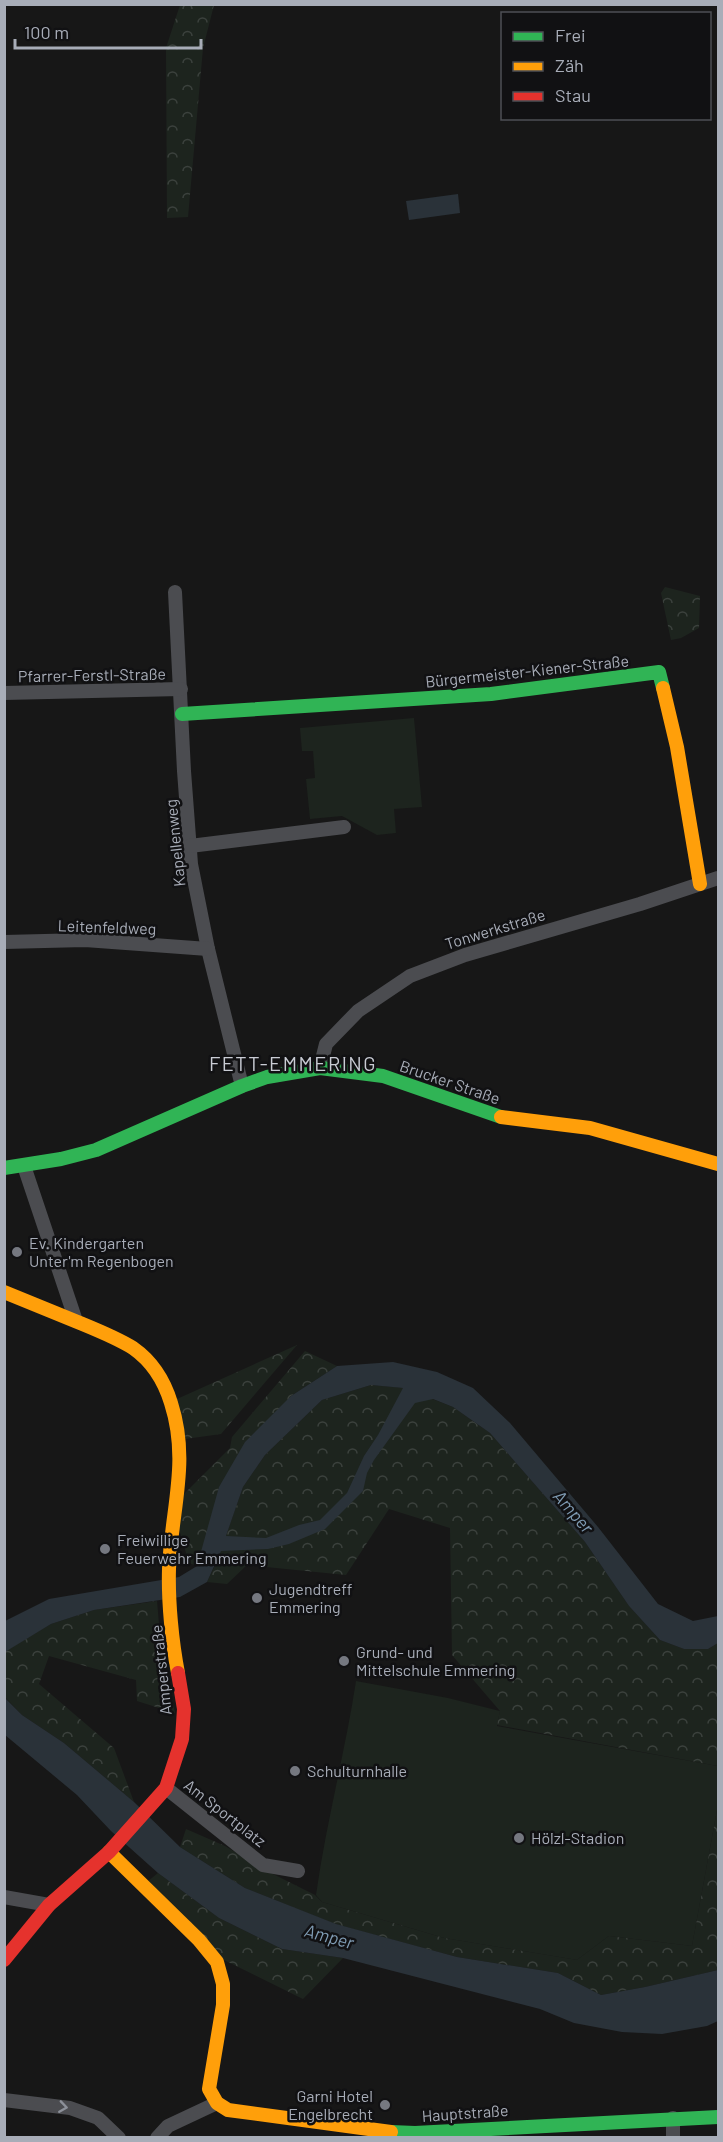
<svg xmlns="http://www.w3.org/2000/svg" width="723" height="2142" viewBox="0 0 723 2142" font-family="Barlow,sans-serif">
	<style>
		.green { fill: #1d241e }
		.forest { fill: url(#forest-crowns) }
		.water { fill: #2a3239; fill-rule: evenodd }
		.lines { fill: none; stroke-linecap: round; stroke-linejoin: round }
		.street { stroke: #4b4c50; stroke-width: 14 }
		.fast { stroke: #30b455; stroke-width: 14 }
		.slow { stroke: #ff9f0a; stroke-width: 14 }
		.jam { stroke: #e5322d; stroke-width: 14 }
		.oneway { stroke: #8c9099 }
		.poi-dot { fill: #757880; stroke: #111113; stroke-width: 2 }
		.labels { text-anchor: middle; stroke-width: 5; stroke-linejoin: round; paint-order: stroke }
		.street-label { font-size: 16px; fill: #a8adb8; stroke: #111113 }
		.poi-label { font-size: 16px; fill: #a8adb8; stroke: #111113; text-anchor: start }
		.water-label { font-size: 18px; font-style: italic; fill: #7f9bb3; stroke: #111113 }
		.quarter-label { font-size: 20px; letter-spacing: 1.5px; fill: #c9ccd4; stroke: #111113 }
	</style>
	<defs>
		<pattern id="forest-crowns" width="20" height="18" patternUnits="userSpaceOnUse" patternTransform="scale(1.5)"><rect width="20" height="18" fill="#1d241e"/><path d="M2 6a3 3 0 1 1 6 0M12 15a3 3 0 1 1 6 0" fill="none" stroke="#3b413d"/></pattern>
	</defs>
	<rect width="100%" height="100%" fill="#171717"/>
	<!-- green -->
	<g class="green">
		<path d="M414,718L422,807L394,809L396,833L377,835L342,816L310,819L306,779L315,778L313,751H302L300,728Z"/>
		<path d="M356,1681L448,1698L500,1711L497,1726L718,1766V1805L692,1946L609,1936L577,1960L444,1938L322,1902L316,1895C326,1823 345,1753 356,1681Z"/>
	</g>
	<!-- forest -->
	<g class="forest">
		<path d="M180,5H214L203,48L188,217L167,218L166,48Z"/>
		<path d="M665,587L700,596L699,628L681,638L671,640L661,593Z"/>
		<path d="M297,1345L221,1434L185,1439L177,1399Z"/>
		<path d="M305,1351L337,1366L291,1396L197,1566L189,1563L179,1529L184,1494L230,1448L232,1437Z"/>
		<path d="M371,1385L404,1388L453,1407L490,1433L585,1542L629,1606L660,1640L684,1649H708L718,1643V1766L497,1725L500,1711L452,1655L450,1528L389,1509L346,1575L247,1565L227,1584L207,1582L217,1561L243,1487L265,1455L322,1400Z"/>
		<path d="M157,1601L161,1648L175,1713L137,1701L136,1680L49,1656L39,1684L114,1748L134,1802L64,1743L22,1715L5,1697L4,1652L51,1624L94,1610Z"/>
		<path d="M718,1805V1970L645,1987L601,1995L558,1973L457,1957L335,1924L245,1888L180,1847L186,1829L225,1846L269,1872L315,1895L322,1902L444,1938L577,1960L609,1936L692,1946Z"/>
		<path d="M158,1873L219,1918L282,1949L343,1958L303,1999L222,1959L147,1882Z"/>
	</g>
	<!-- water -->
	<g class="water">
		<path d="M458,194L460,213L409,220L406,201Z"/>
		<path d="M393,1362L437,1372L473,1388L510,1423L598,1527L658,1604L693,1621L718,1616V1643L708,1649H684L660,1640L629,1606L585,1542L490,1433L453,1407L433,1399L415,1403L374,1460L367,1473L363,1491L325,1529L289,1544L268,1549L221,1551L207,1582L180,1597L94,1610L51,1624L5,1652V1621L49,1599L179,1577L197,1566L219,1487L245,1442L291,1396L337,1366ZM371,1385L403,1388L378,1435L364,1456L347,1493L320,1520L299,1525L266,1538L226,1536L243,1487L265,1455L322,1400Z"/>
		<path d="M4,1697L22,1715L64,1743L134,1802L180,1847L245,1888L336,1924L457,1957L558,1973L601,1995L645,1987L718,1970V2021L707,2026L662,2034L622,2032L574,2023L540,2009L343,1958L282,1949L219,1918L158,1873L111,1831L77,1795L5,1735Z"/>
	</g>
	<g class="lines">
		<!-- street -->
		<g class="street">
			<path d="M175,592L184,771L191,864L208,949L242,1086"/>
			<path d="M4,693L181,689"/>
			<path d="M190,846L344,827"/>
			<path d="M4,942L85,940L208,949"/>
			<path d="M320,1068L326,1044L358,1011L410,976L465,955L640,904L718,878"/>
			<path d="M24,1166L76,1321"/>
			<path d="M166,1788L263,1865L298,1871"/>
			<path d="M4,1897L49,1905"/>
			<path d="M4,2100L70,2108L98,2118L119,2138"/>
			<path d="M157,2138L168,2126L217,2103"/>
			<path d="M673,2138V2118"/>
		</g>
		<!-- fast -->
		<g class="fast">
			<path d="M182,714L491,694L659,672L663,688"/>
			<path d="M4,1168L61,1159L96,1150L242,1086L267,1077L320,1068L383,1076L501,1117"/>
			<path d="M391,2132L415,2133L718,2117"/>
		</g>
		<!-- slow -->
		<g class="slow">
			<path d="M663,688L677,747L700,884"/>
			<path d="M501,1117L590,1128L718,1164"/>
			<path d="M4,1292C29,1302 55,1313 80,1323C97,1330 117,1338 133,1348C153,1362 164,1380 171,1403C190,1462 171,1510 169,1569C168,1601 172,1642 178,1673"/>
			<path d="M109,1852L199,1940L217,1962L223,1984V2005L209,2089L217,2103L228,2110L391,2132"/>
		</g>
		<!-- jam -->
		<path class="jam" d="M4,1960L49,1905L109,1852L166,1788L182,1739L184,1709L178,1673"/>
	</g>
	<!-- one-way arrows -->
	<defs><path id="oneway-chevron" d="M-2-3.5L2.5 0L-2 3.5" fill="none" stroke-width="1.6" stroke-linecap="round" stroke-linejoin="round" transform="scale(1.5)"/></defs>
	<use class="oneway" href="#oneway-chevron" transform="translate(63 2107) rotate(8)"/>
	<!-- markers -->
	<g class="poi-dot">
		<circle cx="17" cy="1252" r="6"/>
		<circle cx="105" cy="1549" r="6"/>
		<circle cx="257" cy="1598" r="6"/>
		<circle cx="344" cy="1661" r="6"/>
		<circle cx="295" cy="1771" r="6"/>
		<circle cx="519" cy="1838" r="6"/>
		<circle cx="385" cy="2105" r="6"/>
	</g>
	<g class="labels">
		<!-- street labels -->
		<g class="street-label">
			<text transform="translate(527 671) rotate(-6)" y="6">Bürgermeister-Kiener-Straße</text>
			<text transform="translate(92 675) rotate(-1)" y="6">Pfarrer-Ferstl-Straße</text>
			<text transform="translate(175 843) rotate(-96)" y="6">Kapellenweg</text>
			<text transform="translate(107 927) rotate(2)" y="6">Leitenfeldweg</text>
			<text transform="translate(495 929) rotate(-17)" y="6">Tonwerkstraße</text>
			<text transform="translate(450 1082) rotate(19)" y="6">Brucker Straße</text>
			<text transform="translate(161 1670) rotate(-96)" y="6">Amperstraße</text>
			<text transform="translate(225 1813) rotate(38)" y="6">Am Sportplatz</text>
			<text transform="translate(465 2113) rotate(-4)" y="6">Hauptstraße</text>
		</g>
		<!-- poi labels -->
		<g class="poi-label">
			<text x="29" y="1249">Ev. Kindergarten<tspan x="29" dy="18">Unter'm Regenbogen</tspan></text>
			<text x="117" y="1546">Freiwillige<tspan x="117" dy="18">Feuerwehr Emmering</tspan></text>
			<text x="269" y="1595">Jugendtreff<tspan x="269" dy="18">Emmering</tspan></text>
			<text x="356" y="1658">Grund- und<tspan x="356" dy="18">Mittelschule Emmering</tspan></text>
			<text x="307" y="1777">Schulturnhalle</text>
			<text x="531" y="1844">Hölzl-Stadion</text>
			<text x="373" y="2102" text-anchor="end">Garni Hotel<tspan x="373" dy="18">Engelbrecht</tspan></text>
		</g>
		<!-- water labels -->
		<g class="water-label">
			<text transform="translate(573 1512) rotate(49)" y="6">Amper</text>
			<text transform="translate(329 1937) rotate(15)" y="6">Amper</text>
		</g>
		<!-- quarter labels -->
		<g class="quarter-label">
			<text x="293" y="1071">FETT-EMMERING</text>
		</g>
	</g>
	<!-- border -->
	<rect width="723" height="2142" fill="none" stroke="#a8adb8" stroke-width="12"/>
	<!-- legend -->
	<rect x="501" y="12" width="210" height="108" fill="#111113" stroke="#4d4f55" stroke-width="1.5"/>
	<rect x="513" y="32" width="30" height="9" fill="#30b455" stroke="#4d4f55" stroke-width="1.5"/>
	<text x="555" y="42" font-size="18" fill="#a8adb8">Frei</text>
	<rect x="513" y="62" width="30" height="9" fill="#ff9f0a" stroke="#4d4f55" stroke-width="1.5"/>
	<text x="555" y="72" font-size="18" fill="#a8adb8">Zäh</text>
	<rect x="513" y="92" width="30" height="9" fill="#e5322d" stroke="#4d4f55" stroke-width="1.5"/>
	<text x="555" y="102" font-size="18" fill="#a8adb8">Stau</text>
	<!-- scale -->
	<path d="M15 39v9h186v-9" fill="none" stroke="#a8adb8" stroke-width="3"/>
	<text x="24" y="39" font-size="18" fill="#a8adb8" stroke="#111113" stroke-width="4.5" paint-order="stroke">100 m</text>
</svg>
